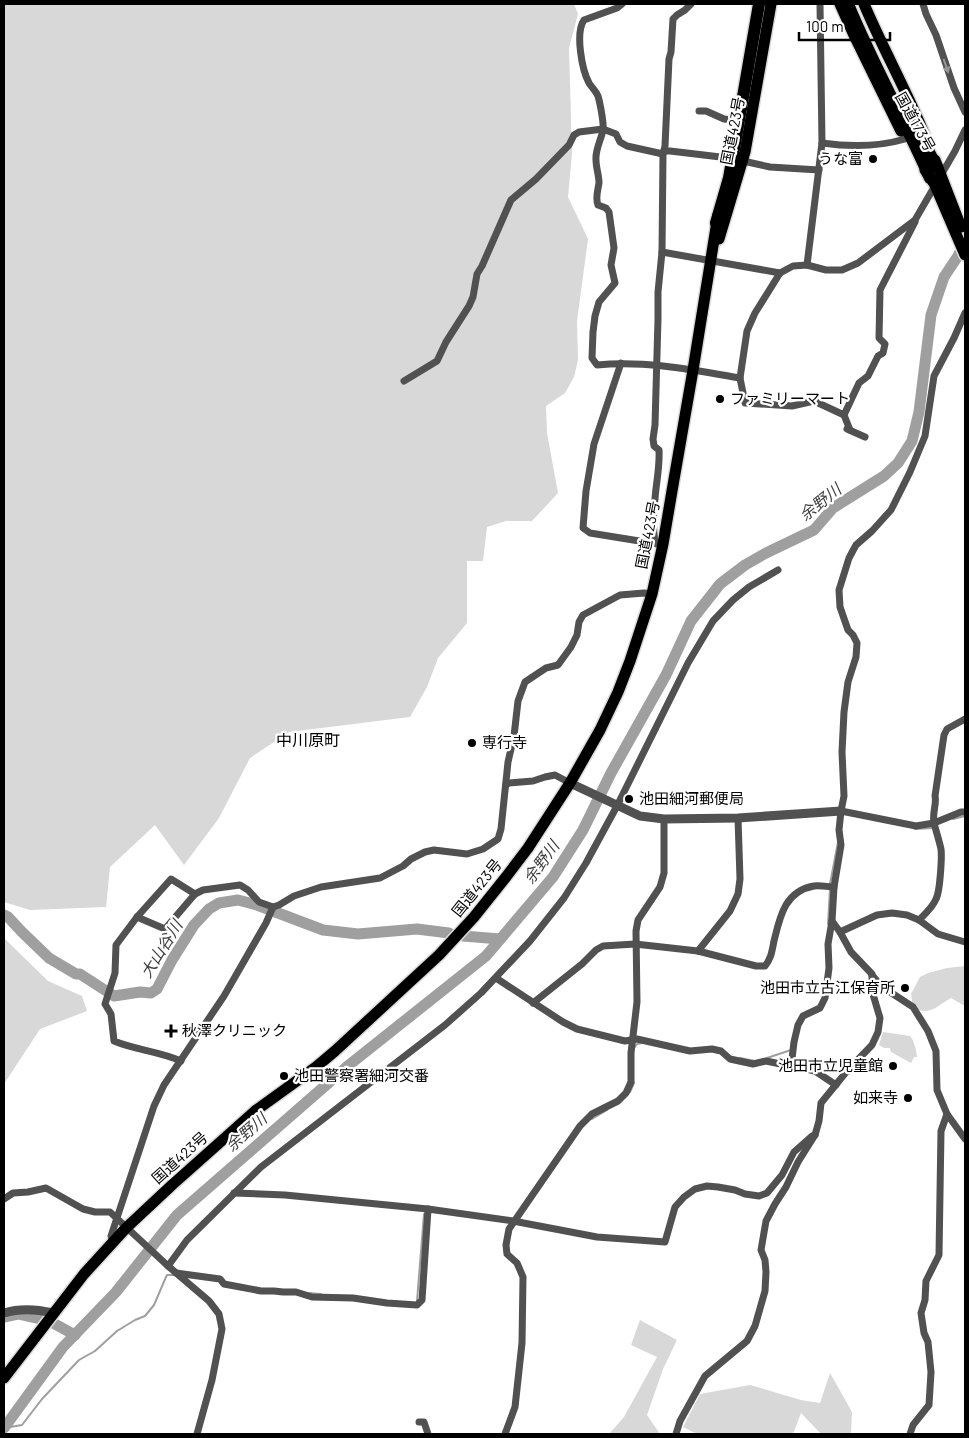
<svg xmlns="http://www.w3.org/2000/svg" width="969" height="1438" viewBox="0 0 969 1438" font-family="Barlow,'Noto Sans JP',sans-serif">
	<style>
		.green { fill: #d8d8d8 }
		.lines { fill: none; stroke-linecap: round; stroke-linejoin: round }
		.stream { stroke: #9f9f9f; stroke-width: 2 }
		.river { stroke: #9f9f9f; stroke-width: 11 }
		.trunk-casing { stroke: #dbdbdb; stroke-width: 14 }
		.motorway-casing { stroke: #dbdbdb; stroke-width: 15 }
		.minor { stroke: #515151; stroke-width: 7 }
		.tertiary { stroke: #515151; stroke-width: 9 }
		.trunk { stroke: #000; stroke-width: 11 }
		.motorway { stroke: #000; stroke-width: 12 }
		.oneway { fill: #979797 }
		.poi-dot { fill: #000; stroke: #fff; stroke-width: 2 }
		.labels { text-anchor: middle; stroke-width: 4.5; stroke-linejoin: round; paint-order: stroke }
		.street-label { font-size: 15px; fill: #000; stroke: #fff }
		.poi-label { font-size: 15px; fill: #000; stroke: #fff; text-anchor: start }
		.water-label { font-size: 16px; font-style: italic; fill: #404040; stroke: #fff }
		.neighbourhood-label { font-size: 16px; fill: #000; stroke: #fff }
	</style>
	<rect width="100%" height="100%" fill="#fff"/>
	<!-- green -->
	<g class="green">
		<path d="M4,4H574L578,14L569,48L572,154L568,197L588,239L577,321L578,360L574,377L565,393L546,406L547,433L558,493L532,521H506L487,527L483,561H467V623L438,658L427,687L410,717L289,732L250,758L219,818L184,865L155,825L110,867L106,907L30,910L4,902Z"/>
		<path d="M4,938L48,981L82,996L87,1011L40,1029L4,1084Z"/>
		<path d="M965,966V1006L951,998C937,1006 928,1017 913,1007L911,994L920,977L928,973L947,968Z"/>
		<path d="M883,1032L910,1036C915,1042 916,1050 917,1057H914L911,1063L891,1052L890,1048H884L879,1045Z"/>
		<path d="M640,1320L677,1340L663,1369L647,1415L660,1434H609L624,1417L657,1357L631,1345Z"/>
		<path d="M830,1373L852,1412L851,1434H821L801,1413L793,1434H697L683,1427L700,1394L750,1385L801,1400L820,1403Z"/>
	</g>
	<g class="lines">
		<!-- stream -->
		<g class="stream">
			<path d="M953,819L965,816"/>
			<path d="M915,829L933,828"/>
			<path d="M830,884L838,842"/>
			<path d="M828,924L830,889"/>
			<path d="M634,1048L637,1044L642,1043"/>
			<path d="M740,1058L755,1061"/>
			<path d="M767,1058L791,1050"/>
			<path d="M630,1092L634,1083"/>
			<path d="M592,1119L607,1110"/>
			<path d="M308,1293L321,1294"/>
			<path d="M417,1301L424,1214H427"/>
			<path d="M4,1428L22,1425L42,1399L79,1360L95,1351L117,1331L135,1320L145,1316L154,1305L166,1277L167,1275H174"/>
		</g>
		<!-- river -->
		<g class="river">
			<path d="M4,915L8,917L22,932L49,958L76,974H80L114,996L140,992L151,993L157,989L172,960L194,925L209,909L219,903L238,900L257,905L323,930L358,934L417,929L449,933"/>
			<path d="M463,936L500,939"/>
			<path d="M4,1317L18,1314L40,1319"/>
			<path d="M53,1323L75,1335"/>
			<path d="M4,1428L63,1347L116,1292L177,1215L349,1065L486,956L553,877L583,830L611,773L666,675L691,621L720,584L745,565L766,553L814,530L833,508L884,476L898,463L912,441L919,412L931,315L944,277L958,256L965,241"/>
		</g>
		<defs>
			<g id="trunk">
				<path d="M840,4L853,33L901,131"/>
				<path d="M864,4C883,49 907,91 925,136"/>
				<path d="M935,160L961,227"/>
				<path d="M925,170L935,185L965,255"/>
				<path d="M719,239L745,152L771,4"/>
				<path d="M4,1378L84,1274L126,1228L172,1185L255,1111L316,1067L335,1051L439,955L474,917L506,877L528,848L570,783L600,730L618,692L630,661L652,594L663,544L672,491L693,370L718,215"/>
			</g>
			<g id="motorway">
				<path d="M848,4C872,63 904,119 930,178"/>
				<path d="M910,117L937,167"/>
				<path d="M716,223L729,178L759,4"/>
			</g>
		</defs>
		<!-- trunk casing -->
		<use href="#trunk" class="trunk-casing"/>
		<!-- motorway casing -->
		<use href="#motorway" class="motorway-casing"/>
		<!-- minor -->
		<g class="minor">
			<path d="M622,4L617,8L584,20C575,33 582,70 589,83C592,88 596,91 598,96C600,103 604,123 603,130C601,140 595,150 596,160C596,168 599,175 599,183C598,190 595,198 598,205L606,208L609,212L614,248L611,265L615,283L599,302L595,316L593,332L592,358L597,365C644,360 694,370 740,378"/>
			<path d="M923,4L926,14L936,35L954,88L965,112"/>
			<path d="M699,111H706L724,119L734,120"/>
			<path d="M822,143C850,147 878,147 905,139"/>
			<path d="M664,151H670L729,158"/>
			<path d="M743,161L770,167L819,170"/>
			<path d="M662,252L780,273"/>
			<path d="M807,265L822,143L820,4"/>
			<path d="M621,363L594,444L586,491L583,528L590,533L658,544"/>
			<path d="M404,381L437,361L446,342L469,306L473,297L477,274L482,266L511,200L536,179L569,145L574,135L579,132L603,129L616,134L620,142L627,146L663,154"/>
			<path d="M844,415L859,383L868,376L878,356L883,353L885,344L879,338L880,290L915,222"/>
			<path d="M847,429L865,437"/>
			<path d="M850,430L844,415L814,401L792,406L745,403L740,378L747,331L755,313L780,273L793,266L807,265L826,270H842L858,263L915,220L955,151L965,130"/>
			<path d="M655,543C653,529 653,513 655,499C656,483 660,467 659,450L654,446L653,439L655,425L658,319V292L662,252L663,154L665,146L669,59L671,52L673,19L677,15L685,10L691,4"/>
			<path d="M506,785L509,783L533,781L545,777L555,775L570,783"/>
			<path d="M841,811L916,826L934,823L961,812H965"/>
			<path d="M137,917L165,929L195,894"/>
			<path d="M919,920C925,914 933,907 936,899C940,892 942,857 941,849C939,840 936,831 934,823C932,813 937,803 935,796L944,735L947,729L965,719"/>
			<path d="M840,932L877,915L892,913L907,915L919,920L938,934L965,942"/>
			<path d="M698,951L730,911L738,894L740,879L738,818"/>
			<path d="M872,975L881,986L913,1007L928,1031L936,1051L937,1090L947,1114L965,1139"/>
			<path d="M496,978L563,1022L577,1029L625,1041L637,1039L690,1051L712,1049L721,1051L730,1059L753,1064L766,1061L815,1071L836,1085"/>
			<path d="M533,1003L582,964L596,950L603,946L635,944L698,951L756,966H765C771,959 772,951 774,941C780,916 785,891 814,886C821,885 828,887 834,887"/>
			<path d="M181,1061C159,1051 135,1050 114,1041L111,1014L105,1004L115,973L116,945L137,917L171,879L195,894L203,890L240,885L248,890L259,902L273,907L279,905L294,896L321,887L380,878L403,866L411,859L425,852L434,850L467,854L483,849L498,839L501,829L508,762L514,736L518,701L525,682L546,668L558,665L571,647L577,635L579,622L583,615L620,595L644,593L652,594"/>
			<path d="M791,1067L794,1042L798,1025L803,1016L820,1008L825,998L829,968L828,944L832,921L834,887L841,845L839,830L841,811L844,796L842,752L844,712L848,682L856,657L857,643L853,635L848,630L840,607L839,590L849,558L856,545L872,531L891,510L910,472L925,436L934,376L954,338L965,313"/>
			<path d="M234,1193L285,1195L428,1209"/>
			<path d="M4,1199L13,1193L28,1192L46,1188L83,1209L95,1212H110L168,1266L209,1301L219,1314L222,1329L212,1380L197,1434"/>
			<path d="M114,1243L111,1236L154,1106L164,1085L224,996L266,923L273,907"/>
			<path d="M168,1266L187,1240L261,1167L445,1025L481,993L530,941L564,898L586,863L617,806L688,663L713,621L733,600L749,587L778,570"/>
			<path d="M176,1273L220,1279L224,1284L261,1291H274L283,1292H296L312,1297L353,1298L387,1303L417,1305L422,1300L428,1209L513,1221L597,1237L665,1242L675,1207L684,1197L695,1189L707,1186L718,1187L735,1190L745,1194L759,1196L767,1193L782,1175L794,1152L812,1136L815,1135"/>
			<path d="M419,1422H424L428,1434"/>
			<path d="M505,1434L515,1407L522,1343L523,1277L517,1263L507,1254L506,1245L509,1229L580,1126L592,1114L618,1101L626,1093L631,1082V1053L637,1002L636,931L638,920L660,887L664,873V819"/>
			<path d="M676,1434L680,1421L705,1376L747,1341L755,1326L765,1291L766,1272L765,1260L761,1250L766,1221L775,1204L786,1187L798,1162L815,1135L819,1121L821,1103L847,1071L872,1045L878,1032L880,1018L872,991V974L851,952L840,932L832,921"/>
			<path d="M910,1434L913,1425L929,1405L931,1372L928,1342L924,1333L921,1313L925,1300L926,1281L939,1255L941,1131L947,1114"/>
		</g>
		<!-- tertiary -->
		<g class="tertiary">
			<path d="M570,783L640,816L664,819L738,818L841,811"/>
			<path d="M4,1313C20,1308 36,1309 53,1313"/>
		</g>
		<!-- trunk -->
		<use href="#trunk" class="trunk"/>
		<!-- motorway -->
		<use href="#motorway" class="motorway"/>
	</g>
	<!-- one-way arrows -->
	<defs><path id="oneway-solid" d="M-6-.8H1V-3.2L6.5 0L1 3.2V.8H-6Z" transform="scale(1.25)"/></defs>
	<use class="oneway" href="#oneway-solid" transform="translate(946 66) rotate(71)"/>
	<!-- markers -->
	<g class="poi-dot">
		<circle cx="873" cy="159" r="5"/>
		<circle cx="720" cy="399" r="5"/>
		<circle cx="472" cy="743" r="5"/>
		<circle cx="629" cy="799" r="5"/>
		<circle cx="905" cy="988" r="5"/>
		<path d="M168.5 1023.5h5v5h5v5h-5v5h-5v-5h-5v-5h5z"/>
		<circle cx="893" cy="1066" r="5"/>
		<circle cx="284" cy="1076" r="5"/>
		<circle cx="908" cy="1098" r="5"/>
	</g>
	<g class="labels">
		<!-- street labels -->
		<g class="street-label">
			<text transform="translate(915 122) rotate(61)" y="5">国道173号</text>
			<text transform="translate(733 131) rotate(-79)" y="5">国道423号</text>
			<text transform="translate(648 535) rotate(-79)" y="5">国道423号</text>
			<text transform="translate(477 888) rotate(-51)" y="5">国道423号</text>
			<text transform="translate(180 1158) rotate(-42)" y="5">国道423号</text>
		</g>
		<!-- poi labels -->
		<g class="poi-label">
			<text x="863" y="164" text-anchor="end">うな富</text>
			<text x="730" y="404">ファミリーマート</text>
			<text x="482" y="748">専行寺</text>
			<text x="639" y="804">池田細河郵便局</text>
			<text x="895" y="993" text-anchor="end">池田市立古江保育所</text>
			<text x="182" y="1036">秋澤クリニック</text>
			<text x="883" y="1071" text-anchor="end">池田市立児童館</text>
			<text x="294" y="1081">池田警察署細河交番</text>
			<text x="898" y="1103" text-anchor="end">如来寺</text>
		</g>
		<!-- water labels -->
		<g class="water-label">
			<text transform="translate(820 502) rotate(-39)" y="6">余野川</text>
			<text transform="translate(541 862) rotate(-54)" y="6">余野川</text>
			<text transform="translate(161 949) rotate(-58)" y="6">大山谷川</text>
			<text transform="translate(246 1132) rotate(-41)" y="6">余野川</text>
		</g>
		<!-- neighbourhood labels -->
		<g class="neighbourhood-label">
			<text x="308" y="746">中川原町</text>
		</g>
	</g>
	<!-- border -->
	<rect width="969" height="1438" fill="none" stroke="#000000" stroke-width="10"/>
	<!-- scale -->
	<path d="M799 32v8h91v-8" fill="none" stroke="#000000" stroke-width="2.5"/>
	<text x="806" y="32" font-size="15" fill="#000000" stroke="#ffffff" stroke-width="4" paint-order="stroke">100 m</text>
</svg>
